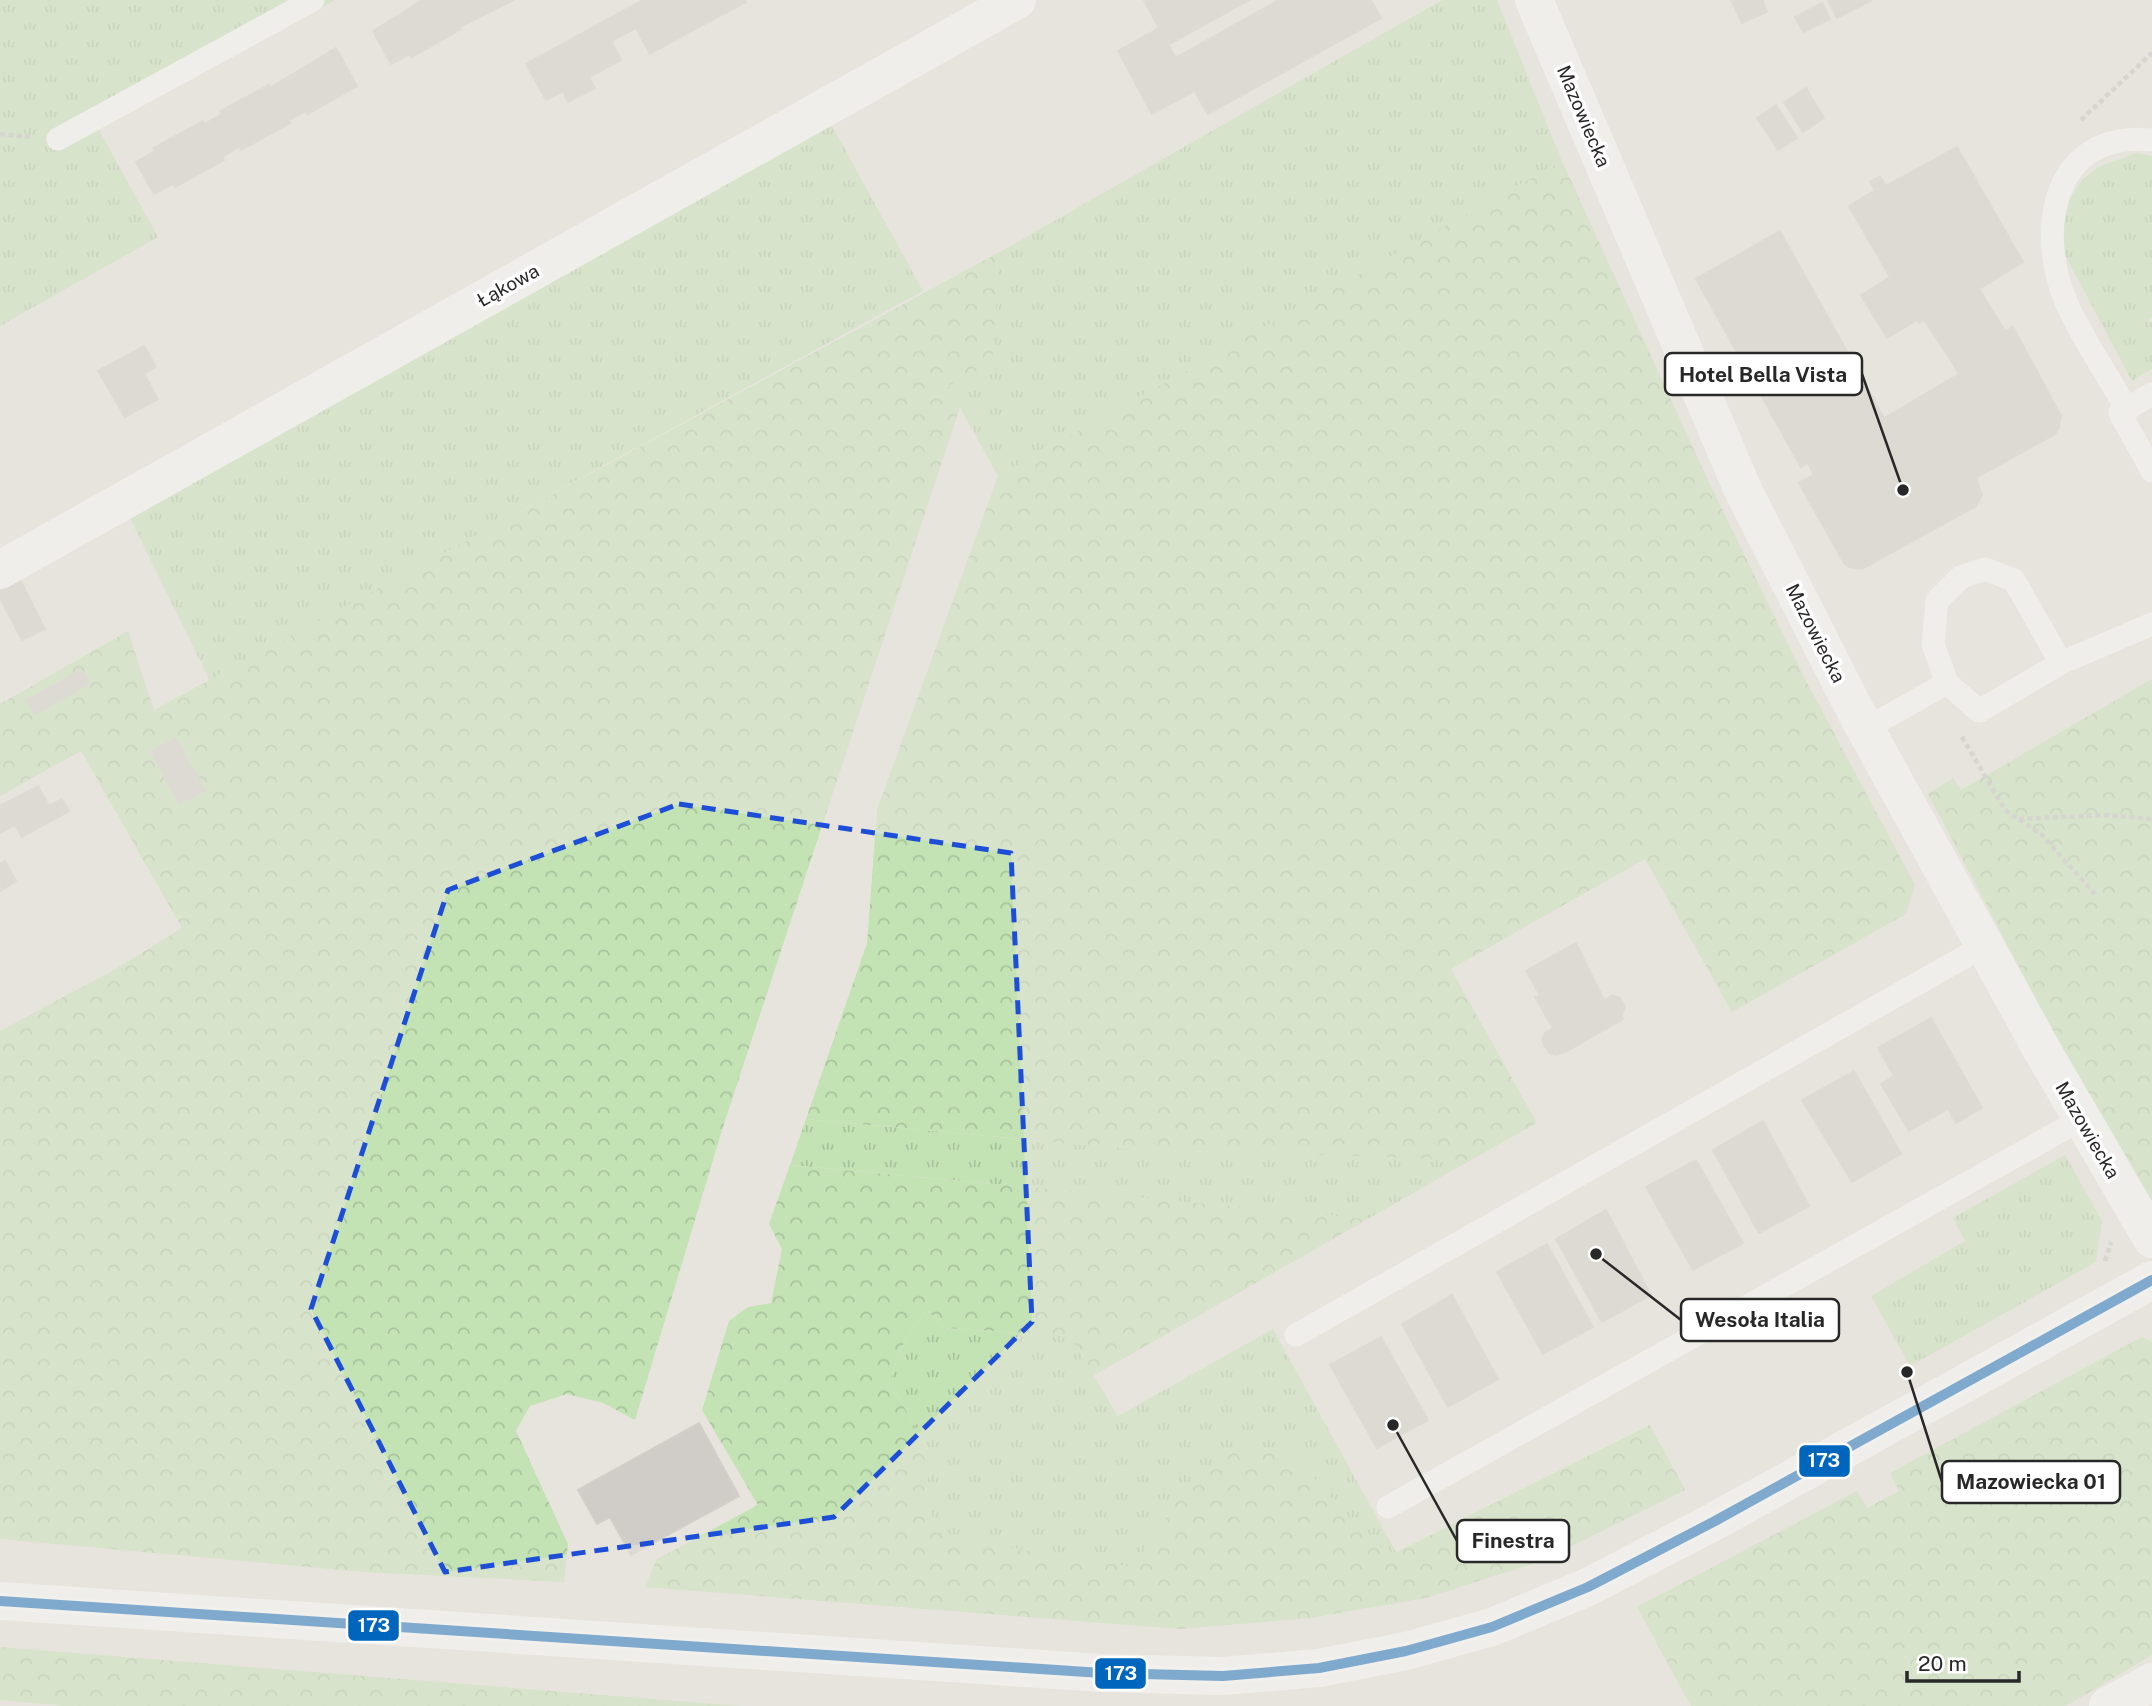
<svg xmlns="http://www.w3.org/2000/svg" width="2152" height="1706" viewBox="0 0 2152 1706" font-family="'Public Sans',sans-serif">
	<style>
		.grass { fill: url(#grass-tufts) }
		.forest { fill: url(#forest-crowns) }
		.building { fill: #d0cdc8; stroke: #d2cfc9; stroke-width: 2 }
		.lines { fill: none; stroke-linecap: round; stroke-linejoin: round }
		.path { stroke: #c4c3c3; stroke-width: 4.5; stroke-dasharray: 5 3.5; stroke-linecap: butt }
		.service { stroke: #fbfbfa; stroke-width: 23 }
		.minor { stroke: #fbfbfa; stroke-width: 38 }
		.secondary { stroke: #fbfbfa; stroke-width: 38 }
		.bus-1-casing { stroke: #fff; stroke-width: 16 }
		.bus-1 { stroke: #0065bd; stroke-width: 10 }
		.marked { fill: none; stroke: #1d4ed8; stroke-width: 5; stroke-dasharray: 14 9; stroke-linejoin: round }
		.labels { text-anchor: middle; stroke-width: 7; stroke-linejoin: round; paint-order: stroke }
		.street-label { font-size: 19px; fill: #282828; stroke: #fff }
		.leader { fill: none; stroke: #282828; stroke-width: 2.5 }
		.callout-dot { fill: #282828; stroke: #fff; stroke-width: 2.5 }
		.callout { fill: #fff; stroke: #282828; stroke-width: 2.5 }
		.callout-label { font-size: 21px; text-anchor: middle; font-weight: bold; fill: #282828 }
		.line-badge { stroke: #fff; stroke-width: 2.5 }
		.badge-label { font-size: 19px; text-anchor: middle; font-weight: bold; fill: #fff }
	</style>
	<defs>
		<pattern id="grass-tufts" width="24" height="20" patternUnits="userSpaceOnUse" patternTransform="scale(1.75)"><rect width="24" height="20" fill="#c4e3b5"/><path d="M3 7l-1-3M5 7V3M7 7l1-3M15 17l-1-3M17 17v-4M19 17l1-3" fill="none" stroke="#a8c39c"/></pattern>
		<pattern id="forest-crowns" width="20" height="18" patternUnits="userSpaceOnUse" patternTransform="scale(1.75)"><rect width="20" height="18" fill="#c4e3b5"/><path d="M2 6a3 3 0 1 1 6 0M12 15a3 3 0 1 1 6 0" fill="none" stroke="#a8c39c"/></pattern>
	</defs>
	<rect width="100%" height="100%" fill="#e7e4dd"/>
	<!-- grass -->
	<g class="grass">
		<path d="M0,0H335L99,130L158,237L0,326Z"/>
		<path d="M1442,0H1497L1562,161L998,476L948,386L993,361L998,253Z"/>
		<path d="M827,117L923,291L210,681L124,506Z"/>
		<path d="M2137,153L2152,156V317L2149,321L2152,323V369L2132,381L2064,253L2062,224L2071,197L2083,179L2098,167Z"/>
		<path d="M806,1119L1128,1149L1471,1160L1368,1219L790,1165Z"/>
		<path d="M2065,1155L2102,1221L2096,1262L1910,1366L1871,1296L1965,1241L1953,1218Z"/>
		<path d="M927,1310L945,1328L1070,1336L1118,1416L1273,1329L1397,1554L1387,1557L1286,1449L1237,1447L1174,1505L1133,1567L955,1540L924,1508L931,1454L889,1381L905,1340Z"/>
	</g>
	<!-- forest -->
	<g class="forest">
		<path d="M1562,161L1705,474L1803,675L1915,885L1906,914L1732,1012L1645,859L1451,969L1537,1123L1471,1160L1128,1149L806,1119L867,943L877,810L998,476Z"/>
		<path d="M998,253L993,362L948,386L960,407L722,1130L635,1420L603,1403L567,1394L530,1406L516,1431L568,1544L564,1582L363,1572L0,1539V1031L114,970L182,928L81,751L0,796V704L128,631L154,710Z"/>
		<path d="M2152,679V1200L2137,1191L1928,794L1953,778L1961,790Z"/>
		<path d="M790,1165L1368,1219L1093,1376L1070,1336L945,1328L927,1310L905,1340L889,1381L931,1454L924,1508L955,1540L1133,1567L1174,1505L1237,1447L1286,1449L1387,1557L1650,1425L1685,1490L1541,1561L1426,1598L1310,1618L1180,1629L645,1587L657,1559L758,1505L702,1410L729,1321L748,1307L771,1303L782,1249L769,1224Z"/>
		<path d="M2142,1337L2152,1342V1655L2066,1706H1691L1637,1607L1857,1491L1867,1508L1899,1491L1890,1473Z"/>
		<path d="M0,1647L741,1706H66L0,1700Z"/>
	</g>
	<!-- building -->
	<g class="building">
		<path d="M422,0H445L461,29L412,57L410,54L391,64L373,31Z"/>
		<path d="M445,0H514L460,27Z"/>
		<path d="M643,0H682L697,28L650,54L636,28L611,41L621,60L589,77L595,88L568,102L563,91L546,100L526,64Z"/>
		<path d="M682,0H745L746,2L697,28Z"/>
		<path d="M1144,0H1249L1168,45Z"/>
		<path d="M1279,0H1371L1381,18L1208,114L1175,58Z"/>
		<path d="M1731,0H1762L1767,12L1742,23Z"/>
		<path d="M1828,0H1872L1837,18Z"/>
		<path d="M1822,3L1830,19L1803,32L1795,17Z"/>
		<path d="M1159,28L1194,91L1152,114L1118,51Z"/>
		<path d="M336,48L357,86L308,114L306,111L289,120L271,87Z"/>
		<path d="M269,85L290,123L241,150L239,147L222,157L205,124L222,114L220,111Z"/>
		<path d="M1806,88L1824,118L1803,132L1784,102Z"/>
		<path d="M1776,105L1797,138L1778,150L1757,118Z"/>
		<path d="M203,121L224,160L175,187L173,184L154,194L136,162L155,151L153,148Z"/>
		<path d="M1957,147L2023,262L1979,289L2005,331L1952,362L1924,320L1919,323L1917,320L1887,338L1861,295L1890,277L1849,206L1875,190L1870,182L1880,176L1886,186Z"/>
		<path d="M1780,231L1884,418L1801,467L1696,279Z"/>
		<path d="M2013,327L2061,416L2059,428L2055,434L1976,478L1982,495L1976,506L1862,569L1849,567L1844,563L1799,483L1814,475L1808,463L1959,374L1952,362Z"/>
		<path d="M144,346L156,367L144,374L158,399L125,417L98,371Z"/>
		<path d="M20,579L45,629L22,640L0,598V588Z"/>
		<path d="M81,670L90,684L35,714L27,700Z"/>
		<path d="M176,738L205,791L179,804L151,752Z"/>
		<path d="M38,786L49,806L62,799L69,811L22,837L15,825L0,833V806Z"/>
		<path d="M5,861L16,881L0,891V864Z"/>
		<path d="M1576,943L1604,1000L1612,995L1620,998L1625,1007L1621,1016L1623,1019L1567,1051L1556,1055L1549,1053L1542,1041L1545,1033L1553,1028L1535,997L1540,995L1526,971Z"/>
		<path d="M1931,1018L1982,1108L1956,1123L1948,1109L1909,1131L1881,1084L1894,1076L1878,1048Z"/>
		<path d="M1854,1071L1901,1154L1852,1182L1802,1100Z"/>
		<path d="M1763,1121L1809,1206L1759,1233L1713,1150Z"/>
		<path d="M1696,1160L1743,1243L1693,1270L1646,1187Z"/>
		<path d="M1606,1210L1651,1295L1602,1322L1556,1239Z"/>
		<path d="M1547,1244L1593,1327L1543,1354L1497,1272Z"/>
		<path d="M1452,1295L1498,1379L1448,1407L1402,1324Z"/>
		<path d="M1381,1337L1428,1420L1377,1448L1330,1365Z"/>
		<path d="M699,1423L739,1496L631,1555L610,1517L597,1524L578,1490Z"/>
	</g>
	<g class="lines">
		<!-- path -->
		<g class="path">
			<path d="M2081,120L2152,53"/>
			<path d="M0,134L30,137"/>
			<path d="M1962,737L2005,810L2041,834L2095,894"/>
			<path d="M2019,819L2105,815L2152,819"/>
			<path d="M2105,1261L2111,1242"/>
		</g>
		<!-- service -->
		<g class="service">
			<path d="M58,139L313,0"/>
			<path d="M2152,394L2120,413L2152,471"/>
			<path d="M2126,408C2107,374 2082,338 2066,302C2035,227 2054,130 2152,140"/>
			<path d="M2061,663L2014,580L1985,569L1961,577L1937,601L1933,644L1947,683L1979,711L2061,663L2152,624"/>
			<path d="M1865,729L1947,683"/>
			<path d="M1296,1335L1984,946"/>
			<path d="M1388,1507L2082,1119"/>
		</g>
		<!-- minor -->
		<g class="minor">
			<path d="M1534,0L1743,490L1855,710L2042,1050L2152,1239"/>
			<path d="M0,570L1017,0"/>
			<path d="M2108,1706L2152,1682"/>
		</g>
		<!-- secondary -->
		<path class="secondary" d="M0,1601L1102,1673L1223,1676L1319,1668L1406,1651L1492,1627L1588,1587L1715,1521L2152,1280"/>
		<defs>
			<path id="bus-1" d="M0,1601L1102,1673L1223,1676L1319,1668L1406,1651L1492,1627L1588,1587L1715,1521L2152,1280"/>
		</defs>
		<!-- bus-1 casing -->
		<use href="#bus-1" class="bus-1-casing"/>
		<!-- bus-1 -->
		<use href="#bus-1" class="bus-1"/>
	</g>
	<!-- marked area -->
	<path d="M0 0H2152V1706H0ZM679,804L1011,853L1032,1322L834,1517L445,1572L311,1309L448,890Z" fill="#e7e4dd" fill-opacity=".55" fill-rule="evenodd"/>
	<path class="marked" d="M679,804L1011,853L1032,1322L834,1517L445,1572L311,1309L448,890Z"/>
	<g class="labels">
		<!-- street labels -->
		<g class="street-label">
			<text transform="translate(1584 116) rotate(67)" y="7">Mazowiecka</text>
			<text transform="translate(508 285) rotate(-29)" y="7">Łąkowa</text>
			<text transform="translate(1816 633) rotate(63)" y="7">Mazowiecka</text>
			<text transform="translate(2088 1130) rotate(60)" y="7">Mazowiecka</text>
		</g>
	</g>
	<!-- callouts -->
	<path class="leader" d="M1903 490L1862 374M1596 1254L1681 1320M1907 1372L1942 1482M1393 1425L1457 1541"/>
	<g class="callout-dot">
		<circle cx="1903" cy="490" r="7"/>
		<circle cx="1596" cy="1254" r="7"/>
		<circle cx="1907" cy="1372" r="7"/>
		<circle cx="1393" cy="1425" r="7"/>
	</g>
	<g class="callout">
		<rect x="1665" y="353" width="197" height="42" rx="7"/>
		<rect x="1681" y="1299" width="158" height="42" rx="7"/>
		<rect x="1942" y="1461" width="178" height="42" rx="7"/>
		<rect x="1457" y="1520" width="112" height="42" rx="7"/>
	</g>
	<g class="callout-label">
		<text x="1763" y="382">Hotel Bella Vista</text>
		<text x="1760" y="1327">Wesoła Italia</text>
		<text x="2031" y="1489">Mazowiecka 01</text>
		<text x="1513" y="1548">Finestra</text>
	</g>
	<g class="line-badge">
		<rect x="1798" y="1444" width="53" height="34" rx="7" fill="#0065bd"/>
		<rect x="347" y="1609" width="53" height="33" rx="7" fill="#0065bd"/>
		<rect x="1094" y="1657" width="53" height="33" rx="7" fill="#0065bd"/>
	</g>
	<g class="badge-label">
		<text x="1824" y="1467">173</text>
		<text x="374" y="1632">173</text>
		<text x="1121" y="1680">173</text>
	</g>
	<!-- scale -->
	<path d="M1907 1671v10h112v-10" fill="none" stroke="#282828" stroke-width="3.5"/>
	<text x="1918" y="1671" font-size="21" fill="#282828" stroke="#ffffff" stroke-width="5" paint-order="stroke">20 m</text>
</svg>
